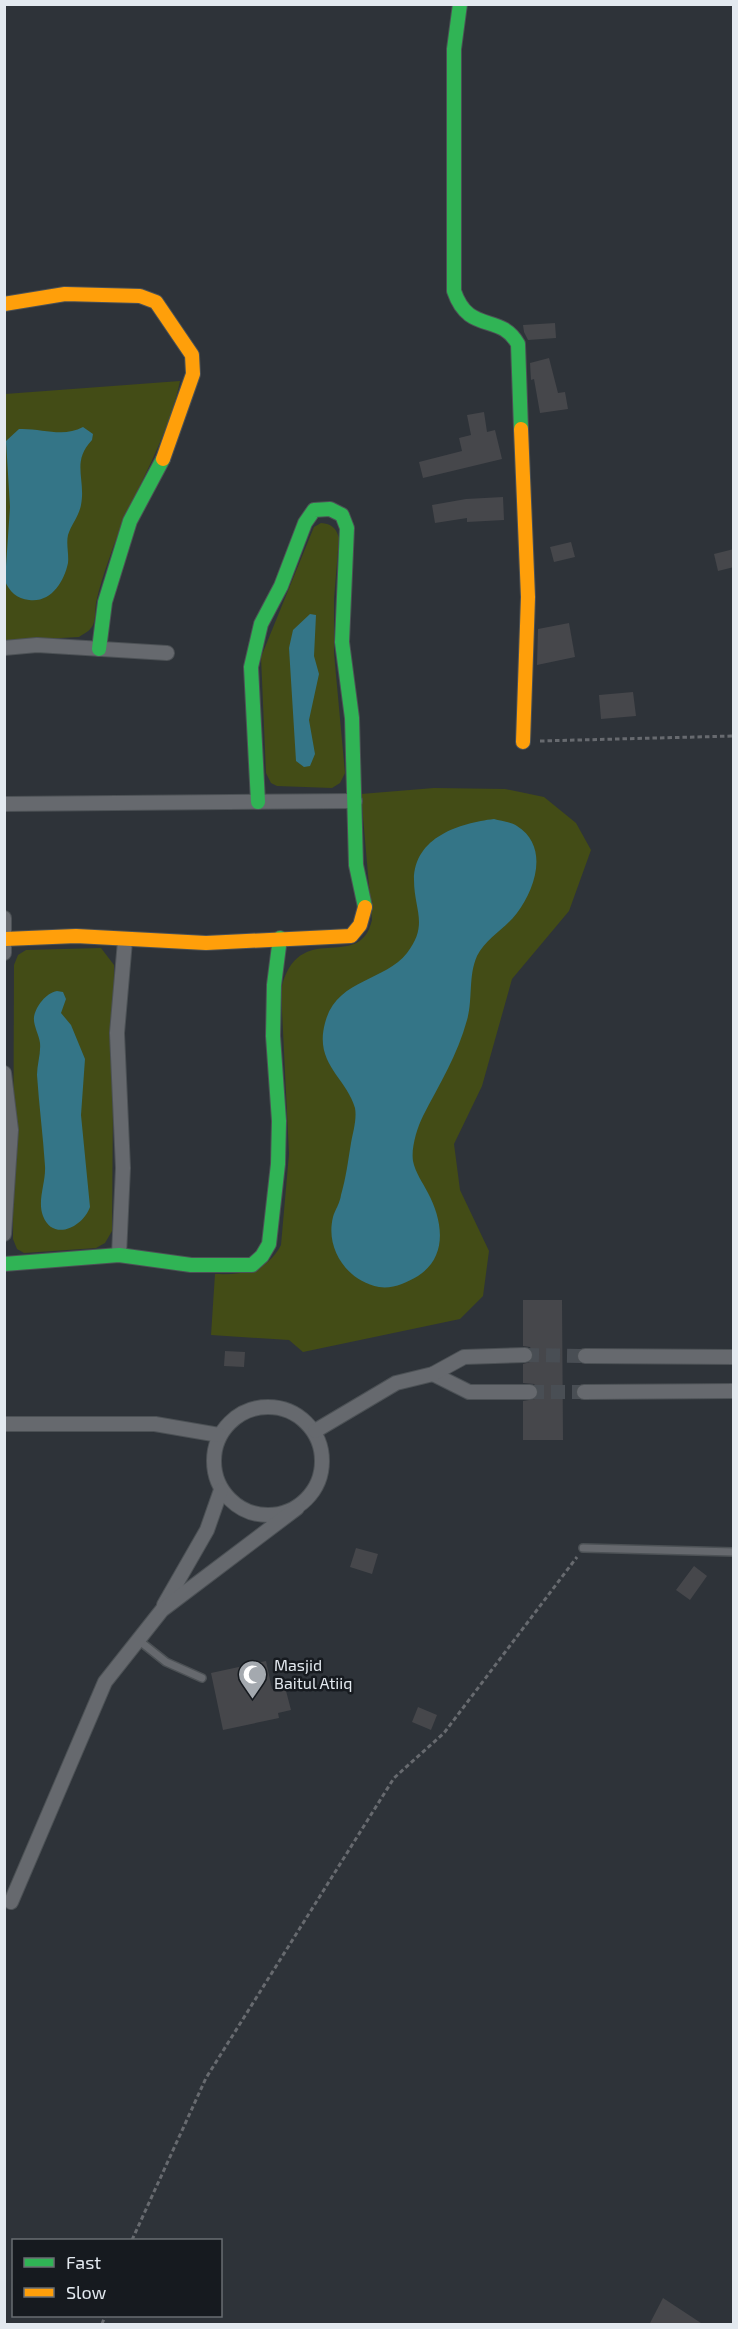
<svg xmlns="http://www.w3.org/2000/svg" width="738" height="2329" viewBox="0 0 738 2329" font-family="'Exo 2',sans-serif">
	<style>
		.green { fill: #434c16 }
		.water { fill: #347587 }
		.building { fill: #46474b }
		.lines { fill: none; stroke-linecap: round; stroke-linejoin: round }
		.street-tunnel { stroke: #494e54; stroke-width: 14; stroke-dasharray: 14 7; stroke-linecap: butt }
		.lane-casing { stroke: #4c5155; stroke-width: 10 }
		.street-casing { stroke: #4c5155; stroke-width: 16 }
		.fast-casing { stroke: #4c5155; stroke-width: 16 }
		.slow-casing { stroke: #4c5155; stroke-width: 16 }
		.path { stroke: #676a6f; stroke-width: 3; stroke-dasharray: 4.5 3; stroke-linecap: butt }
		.lane { stroke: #66696e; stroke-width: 7 }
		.street { stroke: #66696e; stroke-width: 14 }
		.fast { stroke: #30b455; stroke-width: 14 }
		.slow { stroke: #ff9f0a; stroke-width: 14 }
		.labels { text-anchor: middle; stroke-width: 5; stroke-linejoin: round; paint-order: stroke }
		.poi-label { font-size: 16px; fill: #e3e9ef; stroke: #161a1f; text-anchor: start }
	</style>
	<rect width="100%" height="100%" fill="#2e3339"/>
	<!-- green -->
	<g class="green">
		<path d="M180,381C167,444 129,498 109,559C104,573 99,588 96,603C95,610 96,618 93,625C90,631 85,633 79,637L5,641V394Z"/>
		<path d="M321,523C332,524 336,528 339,538L334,599V653L345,773L340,783L332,788L277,786L271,783L266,773L261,657L314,527Z"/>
		<path d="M434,788L505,789L544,797L576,823L591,850L569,911L512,979L482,1086L454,1144L460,1190L489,1251L483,1296L460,1319L303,1352L289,1340L211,1335L215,1274C243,1275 267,1272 281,1245L289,1154L281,990C298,916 359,975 372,920L361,794Z"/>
		<path d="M101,948L114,965L112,1231L105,1243L96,1248L24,1253L17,1249L13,1239L14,965L18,955L26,950Z"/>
	</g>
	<!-- water -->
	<g class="water">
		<path d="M83,427L93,434L92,440C71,462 86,479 81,505C79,516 71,525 68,535C66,544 69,554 68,563C64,582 51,603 29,600C17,599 9,591 5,581L10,507L6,441L19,429C42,428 63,438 83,427Z"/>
		<path d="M310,614L316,615L314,656L319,674L309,720L315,754L310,766L304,767L296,761L289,648L293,630Z"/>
		<path d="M494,819C501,821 511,822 517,826C549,846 536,888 517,913C505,929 486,938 477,956C468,976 473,1000 467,1020C458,1054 439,1085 423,1116C417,1128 411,1148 413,1161C415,1172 423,1183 428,1193C443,1221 448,1257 418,1276C406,1283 393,1289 379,1287C347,1281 325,1249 333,1217C335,1210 340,1203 341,1195C346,1178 348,1161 351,1143C353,1132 357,1119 355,1108C346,1077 314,1064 325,1023C336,979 384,982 407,953C429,924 414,910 414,880C414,837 460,823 494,819Z"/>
		<path d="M57,991L63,992L66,999L61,1013L71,1025L85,1059L81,1115L90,1207C83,1227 53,1242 43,1216C37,1200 46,1183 45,1166C43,1136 39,1105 37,1075C37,1064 41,1054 40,1043C39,1035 33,1025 34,1017C36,1006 46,993 57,991Z"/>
	</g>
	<!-- building -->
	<g class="building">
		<path d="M555,323L556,338L528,340L524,332L523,325Z"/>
		<path d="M549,358L558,393L565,392L568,409L540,413L534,379L531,380L530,363Z"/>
		<path d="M484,412L487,432L495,430L502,459L423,478L419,462L462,451L459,438L471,435L467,415Z"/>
		<path d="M503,497L504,520L467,522V518L435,523L432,505L466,499Z"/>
		<path d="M571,542L575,557L554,562L550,547Z"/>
		<path d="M734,549V567L718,571L714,554Z"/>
		<path d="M569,623L575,657L537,665L538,629Z"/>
		<path d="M633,692L636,716L601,719L599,695Z"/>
		<path d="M523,1300H562L563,1440H523V1401L535,1399L539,1391L534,1384L523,1383V1364L530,1362L534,1355L530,1347L523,1346Z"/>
		<path d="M225,1351L245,1352L244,1367L224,1366Z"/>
		<path d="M356,1548L378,1554L372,1574L350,1567Z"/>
		<path d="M694,1566L707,1576L690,1600L676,1590Z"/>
		<path d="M266,1661L272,1689L285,1687L291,1710L278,1713L279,1718L223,1730L211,1673Z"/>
		<path d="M418,1707L437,1715L431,1730L412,1722Z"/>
		<path d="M663,2298L704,2325H649Z"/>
	</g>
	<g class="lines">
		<!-- street-tunnel -->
		<g class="street-tunnel">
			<path d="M525,1355L585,1356"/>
			<path d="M530,1392H584"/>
		</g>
		<defs>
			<g id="lane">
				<path d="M583,1548L734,1552"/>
				<path d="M137,1639L166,1662L202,1678"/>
			</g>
			<g id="street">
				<path d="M4,648L37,645L167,653"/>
				<path d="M4,804L355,801"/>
				<path d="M4,918V953"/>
				<path d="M4,1073L11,1130L4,1234"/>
				<path d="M119,1255L123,1168L117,1033L125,941"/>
				<path d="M585,1356L734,1357"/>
				<path d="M433,1374L469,1392H530"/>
				<path d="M584,1392L734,1391"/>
				<circle cx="268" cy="1461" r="54"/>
				<path d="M4,1424H155L219,1435"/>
				<path d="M315,1431L396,1383L433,1374L464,1357L525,1355"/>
				<path d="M164,1605L207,1530L221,1490"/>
				<path d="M11,1902L105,1682L162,1610L297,1508"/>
			</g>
			<g id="fast">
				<path d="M460,4L454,49V291C469,335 500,312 518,344L521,429"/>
				<path d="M99,649L105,602L130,521L163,459"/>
				<path d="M258,802L251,667L261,624L281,586L305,523L314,510L330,509L342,515L347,528L342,642L352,718L356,865L365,907"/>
				<path d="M4,1264L119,1255L191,1265H252L262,1256L269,1244L278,1164L279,1121L273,1036L274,985L280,938"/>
			</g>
			<g id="slow">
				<path d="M4,304L65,294L140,296L156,302L192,355L193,374L163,459"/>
				<path d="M521,429L528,597L523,742"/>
				<path d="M5,939L76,936L206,943L351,936L360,925L365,907"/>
			</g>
		</defs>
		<!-- lane casing -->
		<use href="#lane" class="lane-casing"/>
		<!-- street casing -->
		<use href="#street" class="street-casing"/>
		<!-- fast casing -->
		<use href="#fast" class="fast-casing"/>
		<!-- slow casing -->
		<use href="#slow" class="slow-casing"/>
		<!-- path -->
		<g class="path">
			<path d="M540,741L734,736"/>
			<path d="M132,2240L206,2078L394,1778L444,1733L577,1557"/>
			<path d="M102,2324L105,2316"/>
		</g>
		<!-- lane -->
		<use href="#lane" class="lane"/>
		<!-- street -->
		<use href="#street" class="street"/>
		<!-- fast -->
		<use href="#fast" class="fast"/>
		<!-- slow -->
		<use href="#slow" class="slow"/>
	</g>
	<!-- icons -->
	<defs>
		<symbol id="mosque-pin" viewBox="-11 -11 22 30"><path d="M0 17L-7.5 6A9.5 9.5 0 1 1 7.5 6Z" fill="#a4a9af" stroke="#161a1f"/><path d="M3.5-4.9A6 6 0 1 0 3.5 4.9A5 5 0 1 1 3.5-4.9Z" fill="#fff"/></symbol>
	</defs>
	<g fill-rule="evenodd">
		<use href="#mosque-pin" x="236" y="1658" width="33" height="45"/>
	</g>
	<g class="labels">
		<!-- poi labels -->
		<g class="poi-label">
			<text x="274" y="1671">Masjid<tspan x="274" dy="18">Baitul Atiiq</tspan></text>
		</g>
	</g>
	<!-- border -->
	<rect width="738" height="2329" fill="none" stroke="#e3e9ef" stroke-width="12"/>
	<!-- legend -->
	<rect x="12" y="2239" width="210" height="78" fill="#161a1f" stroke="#686d72" stroke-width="1.5"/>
	<rect x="24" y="2258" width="30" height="9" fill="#30b455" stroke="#686d72" stroke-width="1.5"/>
	<text x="66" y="2269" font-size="18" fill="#e3e9ef">Fast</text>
	<rect x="24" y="2288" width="30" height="9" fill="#ff9f0a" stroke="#686d72" stroke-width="1.5"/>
	<text x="66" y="2299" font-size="18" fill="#e3e9ef">Slow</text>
</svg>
